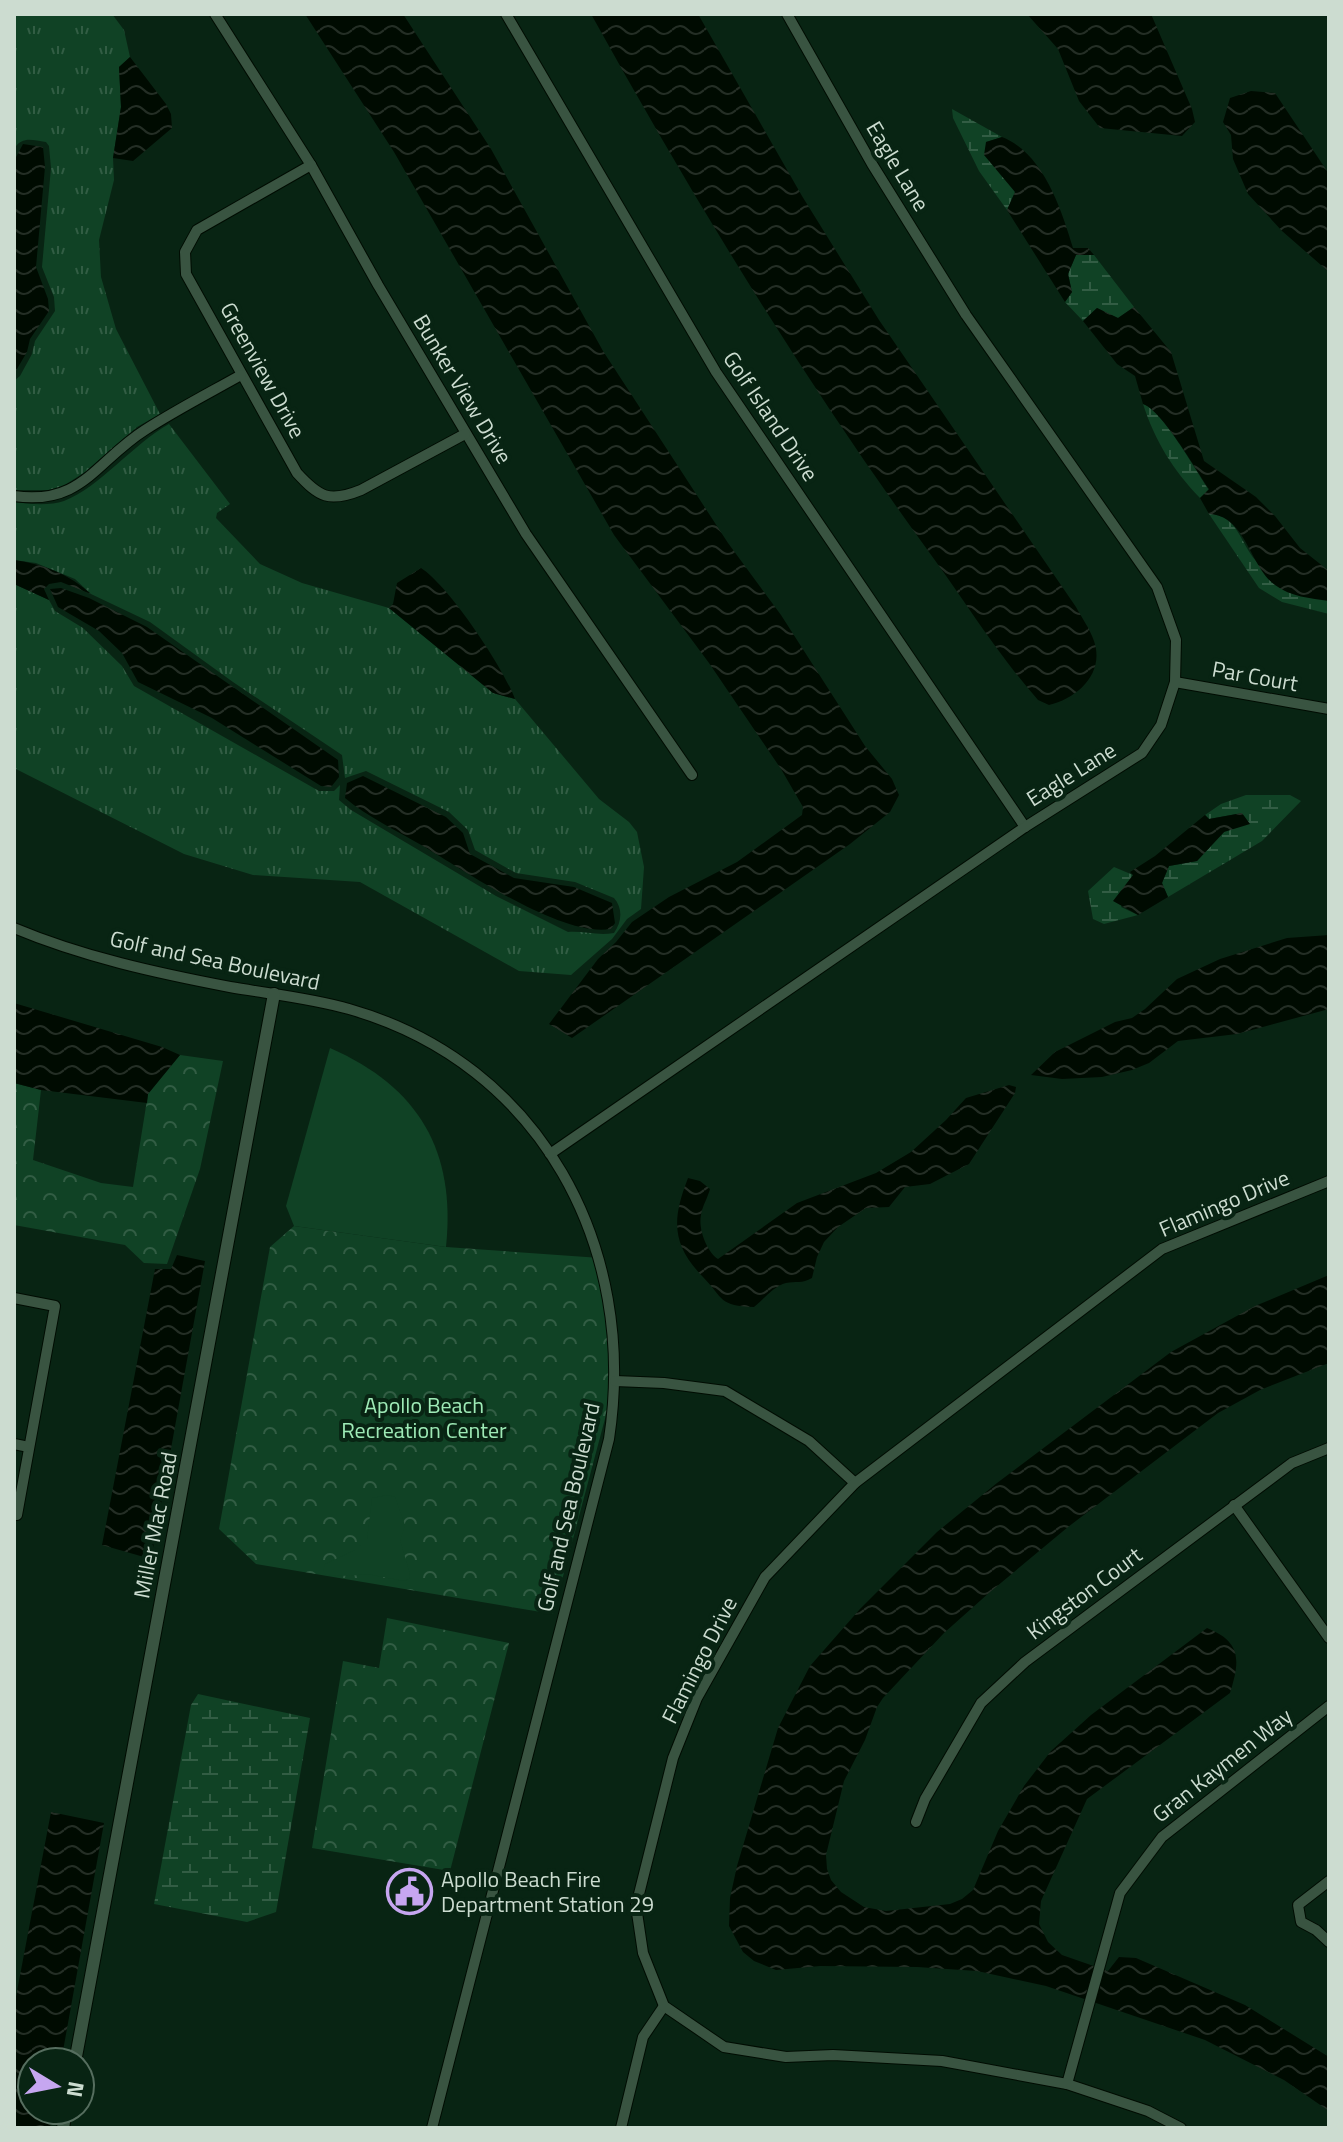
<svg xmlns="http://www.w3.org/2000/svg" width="1343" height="2142" viewBox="0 0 1343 2142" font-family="'Titillium Web',sans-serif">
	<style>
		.grass { fill: url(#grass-tufts) }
		.forest { fill: url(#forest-crowns) }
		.wetland { fill: url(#wetland-marsh) }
		.pitch { fill: #104225 }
		.water { fill: url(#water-waves) }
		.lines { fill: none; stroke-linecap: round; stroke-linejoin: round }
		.minor-casing { stroke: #000c02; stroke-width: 12 }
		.tertiary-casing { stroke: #000c02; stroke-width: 14 }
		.minor { stroke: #395441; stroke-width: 10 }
		.tertiary { stroke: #395441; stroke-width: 12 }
		.labels { text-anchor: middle; stroke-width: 8; stroke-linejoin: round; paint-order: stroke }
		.street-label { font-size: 22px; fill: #ccdcd0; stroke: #082413 }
		.park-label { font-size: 22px; fill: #9eeab6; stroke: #082413 }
		.poi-label { font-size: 22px; fill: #ccdcd0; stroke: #082413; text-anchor: start }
	</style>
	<defs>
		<pattern id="grass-tufts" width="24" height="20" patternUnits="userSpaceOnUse" patternTransform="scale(2)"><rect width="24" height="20" fill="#104225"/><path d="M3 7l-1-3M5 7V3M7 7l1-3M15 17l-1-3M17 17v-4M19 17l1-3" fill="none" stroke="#325d44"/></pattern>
		<pattern id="forest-crowns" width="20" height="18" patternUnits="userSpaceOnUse" patternTransform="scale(2)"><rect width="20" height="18" fill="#104225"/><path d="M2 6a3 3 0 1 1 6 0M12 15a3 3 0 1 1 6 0" fill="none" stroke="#325d44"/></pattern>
		<pattern id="wetland-marsh" width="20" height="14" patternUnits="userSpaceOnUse" patternTransform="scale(2)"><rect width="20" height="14" fill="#104225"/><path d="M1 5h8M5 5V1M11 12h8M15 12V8" fill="none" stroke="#325d44"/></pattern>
		<pattern id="water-waves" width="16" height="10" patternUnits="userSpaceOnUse" patternTransform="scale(2)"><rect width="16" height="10" fill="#000b01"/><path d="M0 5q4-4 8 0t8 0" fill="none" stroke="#242e25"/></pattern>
	</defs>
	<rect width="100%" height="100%" fill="#082413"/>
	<!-- grass -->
	<g class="grass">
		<path d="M14,14H112L124,30L130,57L119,67L121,107L113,158L114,180L99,240L101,277L116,329L160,414L137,427L85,472L57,490H14V381L20,376L32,354L35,341L55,311L54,297L42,267L51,168L49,146L46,142C32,140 22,136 14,149Z"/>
		<path d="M169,424L230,504L217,513L216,518L260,564L302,583L389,608L493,693L515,699L599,799L629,822L637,832L644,867L641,909L627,919L612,939L571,975L519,971L360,882L253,875L184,854L14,768V584L49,600L55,611L83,628L122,666L134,686L319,791H334L340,785L339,800L351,810L496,896L568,932C585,931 598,936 614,933C622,922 623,908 614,898L575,882L516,873L475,850L468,830L449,812L366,771L345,778L342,755L233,682L150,622L91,594L75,579L36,563L14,560V502C28,504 50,506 64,501C100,487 133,444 169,424Z"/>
	</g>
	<!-- forest -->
	<g class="forest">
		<path d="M180,1055L223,1061L200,1169L167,1264L144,1263L125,1245L14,1225V1083L41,1090L33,1160L101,1183L133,1187L148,1094Z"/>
		<path d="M294,1226L446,1247L600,1258L615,1381L553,1614L256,1564L219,1529L270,1247Z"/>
		<path d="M387,1618L509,1643L450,1871L312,1848L343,1661L379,1668Z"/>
	</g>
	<!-- wetland -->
	<g class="wetland">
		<path d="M952,109L1002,137L986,142L1015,192L1007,210L979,171L953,118Z"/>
		<path d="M1076,255H1094L1134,307L1118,318L1097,308L1083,321L1065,302L1072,292L1068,274Z"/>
		<path d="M1143,404C1162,410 1196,471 1209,490L1200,498C1173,470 1155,441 1143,404Z"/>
		<path d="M1209,514C1238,515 1240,543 1256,561C1265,570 1316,596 1329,601V614L1282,602L1259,588Z"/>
		<path d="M1246,795H1290L1301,801L1262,841L1168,897L1162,883L1169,866L1197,861L1242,813L1209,819L1205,815L1221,804Z"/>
		<path d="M1114,867L1133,875L1121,907L1138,915L1104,924L1093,919L1088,891Z"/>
		<path d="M198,1694L310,1718L276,1912L247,1922L154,1904L191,1705Z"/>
	</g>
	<!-- pitch -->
	<g class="pitch">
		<path d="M330,1048C419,1087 456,1151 446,1247L294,1226L286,1206Z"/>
		<path d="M388,1495L395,1497L405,1525L400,1540L410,1574L409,1579L404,1581L367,1574L350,1576L326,1575L323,1570L325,1564L355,1550L367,1540L372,1498Z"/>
	</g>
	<!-- water -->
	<g class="water">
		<path d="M305,14H403L491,149L603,351L728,543L781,615L865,746L892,779L899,795L890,812L850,844L572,1038L549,1024L598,959L616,942L632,922L669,897L737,862L802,815L803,807L781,769L709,663L614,535L394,152Z"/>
		<path d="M591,14H698L802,196L879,320L1076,607C1082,618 1090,629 1094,641C1105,673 1078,698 1049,705L1038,700C999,656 968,606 934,559C807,385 695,202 591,14Z"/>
		<path d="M1027,14H1151L1192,109L1195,122L1182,136L1100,128L1079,101L1058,49Z"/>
		<path d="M130,57L166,104L171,114L172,128L133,161L113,158L121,107L119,67Z"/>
		<path d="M1251,91L1275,93L1329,174V272L1282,231L1248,194L1233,159L1231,135L1223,122L1230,98Z"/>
		<path d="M1002,137C1043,153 1061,208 1073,248H1088L1094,255H1076L1068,274L1072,292L1065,302L1007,210L1015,192L984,155L986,142Z"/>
		<path d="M23,144L43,147L45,167L36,267L48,299L49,311L30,339L27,352L14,374V161Z"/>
		<path d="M1134,307L1171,352L1204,461L1256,497L1275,516L1300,548L1329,571V601C1310,598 1291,597 1275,585C1249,566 1246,515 1209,514L1200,498L1209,489C1196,470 1162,410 1143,404L1135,376L1117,364L1083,321L1097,308L1118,318Z"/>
		<path d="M14,560C43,564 69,574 91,594L61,582L49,584L44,589L49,600L14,584Z"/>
		<path d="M421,568C449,586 503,667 515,699L493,693L389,608L393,604L397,583Z"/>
		<path d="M61,588L89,598L147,627L338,760L339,777L331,787L321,786L212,718L138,682L122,653L99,631L58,607L50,589Z"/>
		<path d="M363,776L446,817L463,833L470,854L514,878L574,887L612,903L615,923L611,929C562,938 465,871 423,846C397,831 368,817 345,798L347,783Z"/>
		<path d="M1242,813L1250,824L1224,832L1197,861L1169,866L1162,883L1168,897L1138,915L1113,901L1133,875L1130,872L1155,856L1205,815L1209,819Z"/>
		<path d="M1329,935V1009L1237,1034L1178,1041L1149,1063L1132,1070L1102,1077L1062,1079L1031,1075L1055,1052L1115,1022L1132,1018L1145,1009L1177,979L1220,959L1287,938Z"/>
		<path d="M14,1003L162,1047L180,1055L148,1094L147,1103L41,1090L14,1083Z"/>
		<path d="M1009,1085L1016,1087L1015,1093L969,1164L930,1184L905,1187L889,1207L866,1208L838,1227L824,1242L817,1257L812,1278C802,1284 796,1281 786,1283C774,1286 764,1299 754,1307C719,1306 724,1299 703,1277C671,1244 672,1219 688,1178L700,1181L710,1189C708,1197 702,1207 701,1215C698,1229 707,1252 718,1259L797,1203L876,1173L911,1152L946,1120L966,1098Z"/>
		<path d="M177,1255L205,1261L151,1559L102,1545L155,1269H171Z"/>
		<path d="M1329,1275V1363L1260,1390L1218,1413L1068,1527L990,1592L944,1633L883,1698L877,1707L865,1740L844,1781L826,1855L827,1869L831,1880L841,1892L864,1907L886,1911L950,1904L962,1899L973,1890L998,1831L1024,1786L1051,1751L1091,1715L1207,1628C1242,1642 1240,1661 1230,1693L1087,1799L1041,1901L1039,1924L1048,1942L1062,1955L1108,1971L1119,1957L1136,1958L1245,2005L1329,2057V2111L1284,2080L1205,2040L1046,1986L977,1971L917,1967L820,1966L776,1970L754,1961L743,1952L729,1926L730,1898L737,1866L778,1728L810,1666L860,1609L937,1532L997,1483L1171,1352L1255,1306Z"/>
		<path d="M51,1812L104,1823L61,2062H32V2110H53L50,2128H14V2007Z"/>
	</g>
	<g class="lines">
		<defs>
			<g id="minor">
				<path d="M215,14L311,165L378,285L526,534L692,775"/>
				<path d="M506,14L716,372L1025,827"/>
				<path d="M311,165L197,230L185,252L186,274L297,473C319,497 329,503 361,490L465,434"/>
				<path d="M14,496C82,506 96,461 145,430C176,410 209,393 241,375"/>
				<path d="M1175,682L1329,709"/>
				<path d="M14,928C83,957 157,973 230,987C270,994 311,998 349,1009C542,1064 638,1248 609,1439L432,2128"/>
				<path d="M550,1154L1025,827L1142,753L1161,725L1175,682L1176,640L1157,587L966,315L872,164L787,14"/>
				<path d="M14,1298L55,1306L17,1515"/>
				<path d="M615,1381L664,1383L725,1391L809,1441L855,1483"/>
				<path d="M14,1444L29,1447"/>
				<path d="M1234,1505L1329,1638"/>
				<path d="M916,1822L925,1799L981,1703L1025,1662L1292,1463L1329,1448"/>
				<path d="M1329,1881L1298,1905L1301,1922L1316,1930L1329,1942"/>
				<path d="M1067,2084L1120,1893L1162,1837L1329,1706"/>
				<path d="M621,2128L643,2037L664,2006"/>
				<path d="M1181,2128L1148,2111L1067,2084L942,2061L833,2055L786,2057L724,2047L664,2006L643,1953L636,1906L673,1758L697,1698L765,1577L855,1483L1162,1249L1329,1181"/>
			</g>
			<g id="tertiary">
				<path d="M75,2062L274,994"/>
				<path d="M63,2128L66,2110"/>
			</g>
		</defs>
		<!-- minor casing -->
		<use href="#minor" class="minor-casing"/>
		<!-- tertiary casing -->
		<use href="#tertiary" class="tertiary-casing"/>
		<!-- minor -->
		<use href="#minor" class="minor"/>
		<!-- tertiary -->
		<use href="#tertiary" class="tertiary"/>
	</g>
	<!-- icons -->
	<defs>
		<symbol id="civic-ring" viewBox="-11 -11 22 22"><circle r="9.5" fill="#082413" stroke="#c6a6f0" stroke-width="1.5"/><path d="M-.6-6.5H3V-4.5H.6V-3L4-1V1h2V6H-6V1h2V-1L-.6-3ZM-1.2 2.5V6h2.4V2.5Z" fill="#c6a6f0"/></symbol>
	</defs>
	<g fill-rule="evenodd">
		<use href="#civic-ring" x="384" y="1866" width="51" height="51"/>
	</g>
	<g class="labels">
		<!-- street labels -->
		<g class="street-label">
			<text transform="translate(898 166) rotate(59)" y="8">Eagle Lane</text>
			<text transform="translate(263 370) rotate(61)" y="8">Greenview Drive</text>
			<text transform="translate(463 389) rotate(59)" y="8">Bunker View Drive</text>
			<text transform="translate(771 416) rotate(56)" y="8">Golf Island Drive</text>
			<text transform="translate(1255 676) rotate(10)" y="8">Par Court</text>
			<text transform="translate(1071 774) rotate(-32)" y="8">Eagle Lane</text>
			<text transform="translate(215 960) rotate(12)" y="8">Golf and Sea Boulevard</text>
			<text transform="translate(1224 1203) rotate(-23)" y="8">Flamingo Drive</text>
			<text transform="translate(568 1507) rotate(-77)" y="8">Golf and Sea Boulevard</text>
			<text transform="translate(155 1525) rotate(-79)" y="8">Miller Mac Road</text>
			<text transform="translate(1084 1593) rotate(-37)" y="8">Kingston Court</text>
			<text transform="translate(699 1660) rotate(-63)" y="8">Flamingo Drive</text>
			<text transform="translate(1222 1765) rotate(-38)" y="8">Gran Kaymen Way</text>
		</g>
		<!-- park labels -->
		<g class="park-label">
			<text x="424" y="1413">Apollo Beach<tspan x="424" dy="25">Recreation Center</tspan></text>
		</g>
		<!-- poi labels -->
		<g class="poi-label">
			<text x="441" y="1887">Apollo Beach Fire<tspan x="441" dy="25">Department Station 29</tspan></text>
		</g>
	</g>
	<!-- border -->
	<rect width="1343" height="2142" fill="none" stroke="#ccdcd0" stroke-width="32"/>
	<!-- north arrow -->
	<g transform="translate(56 2086) rotate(100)"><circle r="38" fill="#082413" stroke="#566e5f" stroke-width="2"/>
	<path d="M0-6L14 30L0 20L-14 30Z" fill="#c6a6f0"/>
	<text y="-12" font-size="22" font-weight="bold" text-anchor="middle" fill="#ccdcd0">N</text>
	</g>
</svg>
